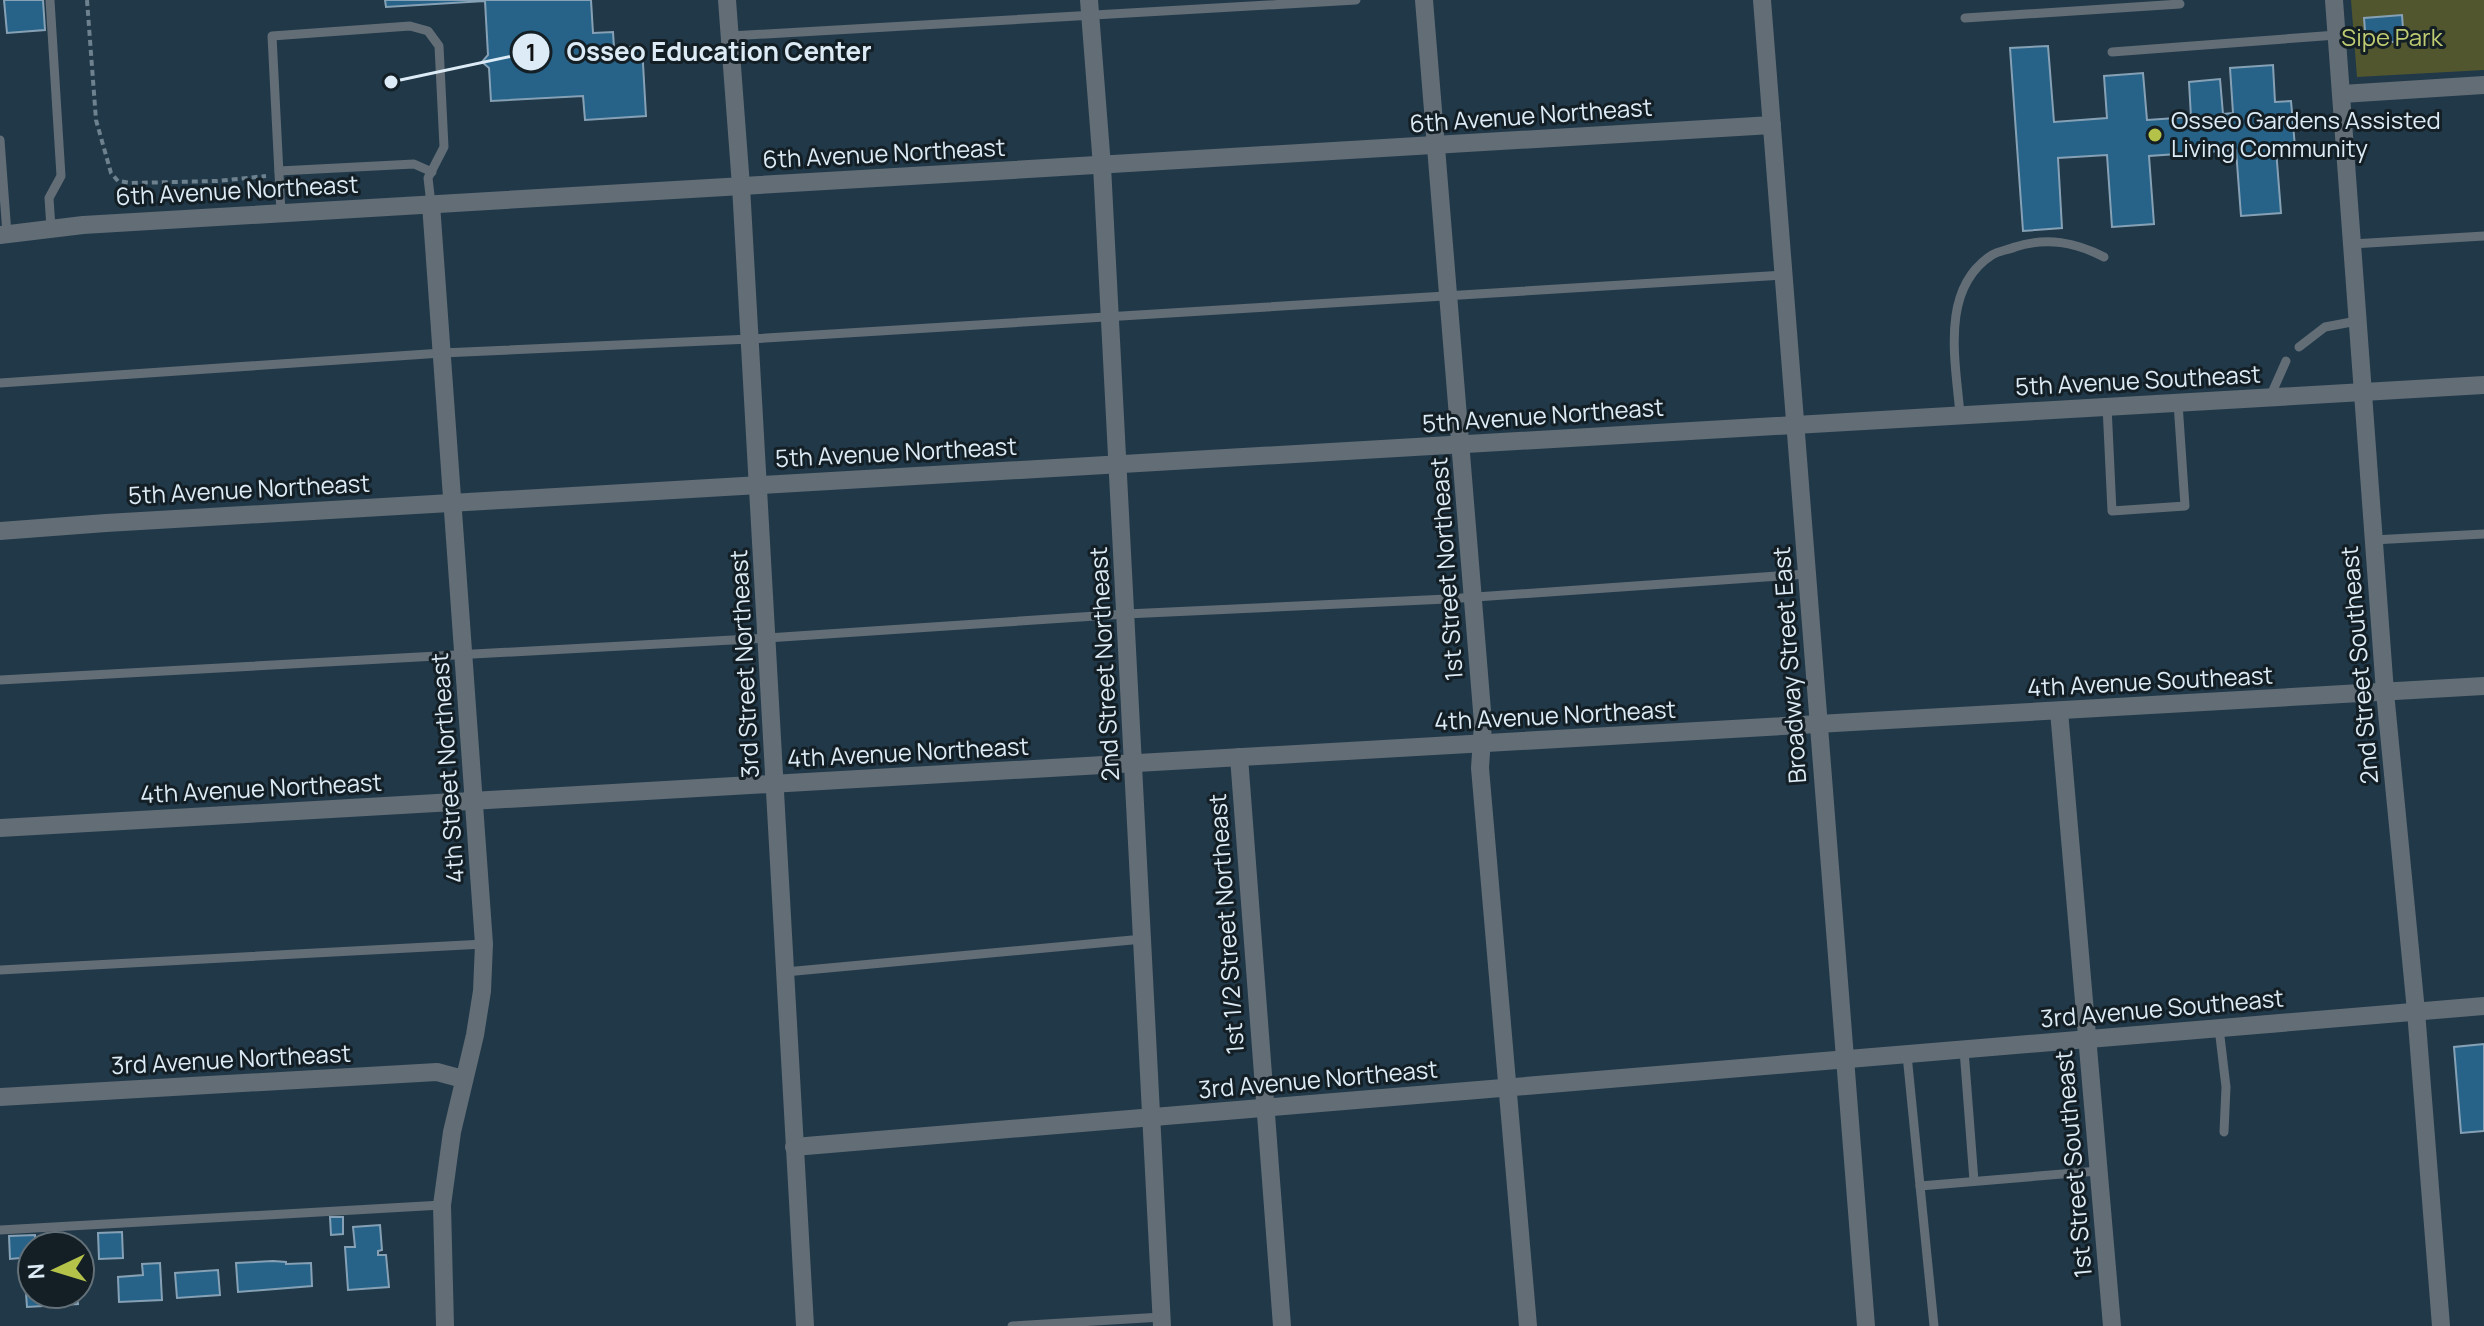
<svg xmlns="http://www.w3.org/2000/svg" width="2484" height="1326" viewBox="0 0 2484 1326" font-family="Manrope,sans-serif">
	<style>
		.green { fill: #51562e }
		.building { fill: #276388; stroke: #86a1b5; stroke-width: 2 }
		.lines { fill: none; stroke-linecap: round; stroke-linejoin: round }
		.path { stroke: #6d818e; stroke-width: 4; stroke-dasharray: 6 4; stroke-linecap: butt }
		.service { stroke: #626d76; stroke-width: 9 }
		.minor { stroke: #626d76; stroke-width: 18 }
		.poi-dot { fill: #b4c24a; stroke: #131e25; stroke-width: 3 }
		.labels { text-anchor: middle; stroke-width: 6; stroke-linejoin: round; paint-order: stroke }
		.park-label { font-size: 24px; fill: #bfcc72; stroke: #131e25 }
		.street-label { font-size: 24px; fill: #dcebf5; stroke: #131e25 }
		.poi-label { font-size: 24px; fill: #dcebf5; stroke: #131e25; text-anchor: start }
		.leader { fill: none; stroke: #dcebf5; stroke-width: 3 }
		.callout-dot { fill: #dcebf5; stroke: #131e25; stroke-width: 3 }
		.mark-label { font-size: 24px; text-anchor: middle; font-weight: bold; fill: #111 }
		.callout-label { font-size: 26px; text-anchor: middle; font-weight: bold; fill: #dcebf5; stroke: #131e25; stroke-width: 6; stroke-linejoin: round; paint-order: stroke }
	</style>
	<rect width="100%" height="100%" fill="#203848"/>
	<!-- green -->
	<path class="green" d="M2351,0H2484V70L2357,77Z"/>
	<!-- building -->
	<g class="building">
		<path d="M4,0H43L45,30L7,33Z"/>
		<path d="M385,0H591L593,33L613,32L614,48L642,46L646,116L585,120L583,96L491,101L489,68L482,62L488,55L485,1L386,7Z"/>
		<path d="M2402,15L2404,41L2366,44L2364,18Z"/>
		<path d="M2048,46L2054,122L2107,118L2104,76L2143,73L2147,120L2191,117L2189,82L2220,79L2223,114L2233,113L2230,68L2273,65L2275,102L2291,101L2295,147L2276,149L2281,213L2241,216L2236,150L2149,156L2154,224L2112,227L2107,155L2058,158L2062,228L2023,231L2010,48Z"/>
		<path d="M2484,1044V1131L2461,1133L2454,1047Z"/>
		<path d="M330,1217H343V1234L331,1235Z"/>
		<path d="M380,1225L382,1250L378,1251V1255H386L389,1287L348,1290L345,1247H355L353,1227Z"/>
		<path d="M122,1232L123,1258L99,1259L98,1233Z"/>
		<path d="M35,1235L36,1246H32V1257L10,1259L9,1236Z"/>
		<path d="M273,1261L286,1262V1264L311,1263L312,1286L238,1292L236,1263Z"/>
		<path d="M160,1263L162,1300L119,1302L118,1277L143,1275L142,1264Z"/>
		<path d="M218,1270L220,1295L177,1298L175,1273Z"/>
		<path d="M32,1278V1294H77L78,1304L27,1307L25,1279Z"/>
	</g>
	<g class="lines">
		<!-- path -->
		<path class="path" d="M87,0L96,120L111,173L118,181L131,183L217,181L266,176"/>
		<!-- service -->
		<g class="service">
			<path d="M50,0L61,176L49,198L51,228"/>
			<path d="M1965,18L2180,4"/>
			<path d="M730,36L1356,0"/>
			<path d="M2112,52L2337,35"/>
			<path d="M0,140L7,234"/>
			<path d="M279,171L414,164L432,172"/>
			<path d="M281,213L272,36L410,26L428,31L439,46L444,147L428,178L431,204"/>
			<path d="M2352,244L2484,236"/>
			<path d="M2299,347L2325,327L2357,321"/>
			<path d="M0,383L442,353L750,339L1784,275"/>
			<path d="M2270,397L2286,361"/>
			<path d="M2107,406L2112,511L2185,506L2178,403"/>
			<path d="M1960,415C1956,363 1939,289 1992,255C1998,251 2008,250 2015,247C2047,237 2075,242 2104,257"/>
			<path d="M2373,540L2484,534"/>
			<path d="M0,680L767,638L1126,614L1447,599L1807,574"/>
			<path d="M0,970L484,944"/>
			<path d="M785,972L1143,939"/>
			<path d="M2219,1028L2226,1087L2224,1132"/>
			<path d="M1964,1050L1974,1181"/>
			<path d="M1907,1055L1934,1326"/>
			<path d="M1920,1186L2098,1171"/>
			<path d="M0,1230L442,1205"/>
			<path d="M1012,1326L1162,1317"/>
		</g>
		<!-- minor -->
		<g class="minor">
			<path d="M727,0L741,186L805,1326"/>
			<path d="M1089,0L1102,166L1162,1326"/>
			<path d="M1424,0L1483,723L1480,768L1528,1326"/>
			<path d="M1762,0L1866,1326"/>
			<path d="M2334,0L2385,692L2416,1011L2441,1326"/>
			<path d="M2342,94L2484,85"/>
			<path d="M431,204L484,944L482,991L475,1035L452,1132L442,1205L445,1326"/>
			<path d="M0,235L83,225L1772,125"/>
			<path d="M0,531L106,523L2484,385"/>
			<path d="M2059,711L2112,1326"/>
			<path d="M1239,757L1282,1326"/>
			<path d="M0,828L2484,686"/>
			<path d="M0,1097L437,1072L463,1079"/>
			<path d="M794,1147L2484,1006"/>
		</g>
	</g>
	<!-- markers -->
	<circle class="poi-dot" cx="2155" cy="135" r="8"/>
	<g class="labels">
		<!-- park labels -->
		<g class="park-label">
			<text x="2392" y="46">Sipe Park</text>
		</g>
		<!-- street labels -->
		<g class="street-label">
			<text transform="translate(1531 116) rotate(-4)" y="8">6th Avenue Northeast</text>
			<text transform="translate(884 154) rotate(-3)" y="8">6th Avenue Northeast</text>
			<text transform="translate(237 191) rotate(-3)" y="8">6th Avenue Northeast</text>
			<text transform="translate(2138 381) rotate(-3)" y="8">5th Avenue Southeast</text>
			<text transform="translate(1543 416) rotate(-4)" y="8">5th Avenue Northeast</text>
			<text transform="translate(896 453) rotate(-3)" y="8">5th Avenue Northeast</text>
			<text transform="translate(249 490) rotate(-3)" y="8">5th Avenue Northeast</text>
			<text transform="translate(1447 569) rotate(-94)" y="8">1st Street Northeast</text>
			<text transform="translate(745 664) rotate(-93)" y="8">3rd Street Northeast</text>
			<text transform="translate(1105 664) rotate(-93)" y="8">2nd Street Northeast</text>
			<text transform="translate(1790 665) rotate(-94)" y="8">Broadway Street East</text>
			<text transform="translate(2360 665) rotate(-95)" y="8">2nd Street Southeast</text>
			<text transform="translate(2150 682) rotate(-3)" y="8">4th Avenue Southeast</text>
			<text transform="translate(1555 716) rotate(-3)" y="8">4th Avenue Northeast</text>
			<text transform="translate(908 753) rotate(-3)" y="8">4th Avenue Northeast</text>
			<text transform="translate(448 768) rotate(-94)" y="8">4th Street Northeast</text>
			<text transform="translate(261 789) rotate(-3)" y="8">4th Avenue Northeast</text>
			<text transform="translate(1227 924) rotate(-94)" y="8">1st 1/2 Street Northeast</text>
			<text transform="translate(2162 1009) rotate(-5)" y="8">3rd Avenue Southeast</text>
			<text transform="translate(231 1060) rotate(-3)" y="8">3rd Avenue Northeast</text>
			<text transform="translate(1318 1080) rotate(-5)" y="8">3rd Avenue Northeast</text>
			<text transform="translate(2074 1164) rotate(-95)" y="8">1st Street Southeast</text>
		</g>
		<!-- poi labels -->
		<g class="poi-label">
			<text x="2171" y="129">Osseo Gardens Assisted<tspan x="2171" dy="28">Living Community</tspan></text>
		</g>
	</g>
	<!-- callouts -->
	<path class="leader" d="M391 82L531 52"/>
	<g class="callout-dot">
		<circle cx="391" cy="82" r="8"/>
		<circle cx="531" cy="52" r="20"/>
	</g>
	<g class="mark-label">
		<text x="531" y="61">1</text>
	</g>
	<g class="callout-label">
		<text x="719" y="61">Osseo Education Center</text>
	</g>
	<!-- north arrow -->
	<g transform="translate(56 1270) rotate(266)"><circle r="38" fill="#131e25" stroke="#637078" stroke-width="2"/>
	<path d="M0-6L14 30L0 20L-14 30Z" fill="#b4c24a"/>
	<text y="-12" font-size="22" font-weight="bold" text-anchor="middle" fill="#dcebf5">N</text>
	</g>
</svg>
